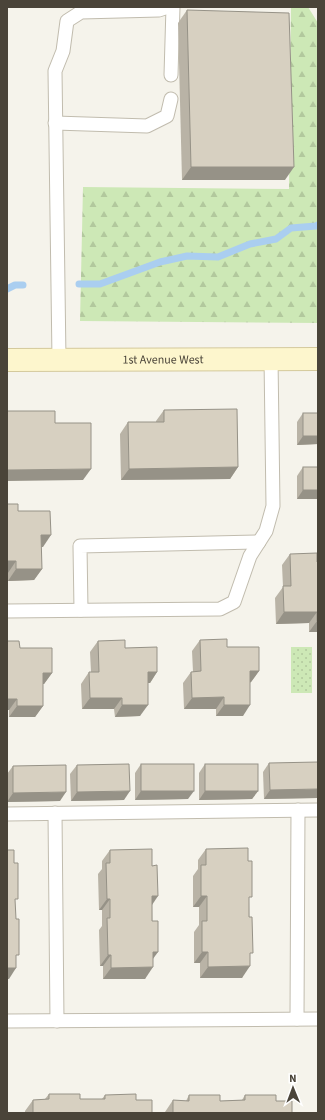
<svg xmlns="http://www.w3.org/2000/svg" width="325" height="1120" viewBox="0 0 325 1120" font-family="'Source Sans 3',sans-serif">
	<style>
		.forest { fill: url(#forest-firs) }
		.park { fill: url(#park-dots) }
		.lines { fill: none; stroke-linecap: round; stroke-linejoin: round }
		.stream { stroke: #aacef0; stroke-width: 7 }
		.lane-casing { stroke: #c1bcae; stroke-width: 15 }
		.secondary-casing { stroke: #d4c99c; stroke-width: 24 }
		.lane { stroke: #fff; stroke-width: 13 }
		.secondary { stroke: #fdf6cd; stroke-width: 22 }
		.wall { fill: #b9b3a6 }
		.shaded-wall { fill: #969287 }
		.building { fill: #d7d0c1; stroke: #969287 }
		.labels { text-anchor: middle; stroke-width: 3.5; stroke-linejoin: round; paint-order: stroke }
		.street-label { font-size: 12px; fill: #4a4439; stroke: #fff }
	</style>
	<defs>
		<pattern id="forest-firs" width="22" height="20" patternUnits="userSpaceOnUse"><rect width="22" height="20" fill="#cde8b6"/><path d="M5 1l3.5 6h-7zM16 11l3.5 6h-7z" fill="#b2c89d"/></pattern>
		<pattern id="park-dots" width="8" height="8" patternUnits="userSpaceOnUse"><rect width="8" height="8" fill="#cde8b6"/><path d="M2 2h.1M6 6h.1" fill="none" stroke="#b2c89d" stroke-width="1.8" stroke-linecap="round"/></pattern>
	</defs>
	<rect width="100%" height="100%" fill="#f5f3eb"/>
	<!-- forest -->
	<path class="forest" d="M291,7H308L318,23V323L80,321L83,187L289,189Z"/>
	<!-- park -->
	<rect class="park" x="291" y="647" width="21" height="46"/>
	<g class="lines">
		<!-- stream -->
		<g class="stream">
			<path d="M79,284H100L160,262L187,256L218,257L250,244L276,239L291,228L316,226L318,225"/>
			<path d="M7,289L15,285H23"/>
		</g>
		<defs>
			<g id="lane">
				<path d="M171,75L173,7"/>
				<path d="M55,123L147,126L167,116L171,99"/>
				<path d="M59,359L55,71L63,51L67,21L81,12L159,10L168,7"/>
				<path d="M81,610L80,546L259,542"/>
				<path d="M7,611L220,609L234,602L250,556L266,531L273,506L271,358"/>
				<path d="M55,813L57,1021"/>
				<path d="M7,814L318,810"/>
				<path d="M297,1019L298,810"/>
				<path d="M7,1021L318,1019"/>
			</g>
			<g id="secondary">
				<path id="s1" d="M7,360L318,359"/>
			</g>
		</defs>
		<!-- lane casing -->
		<use href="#lane" class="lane-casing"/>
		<!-- secondary casing -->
		<use href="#secondary" class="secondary-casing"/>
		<!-- lane -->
		<use href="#lane" class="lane"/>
		<!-- secondary -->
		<use href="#secondary" class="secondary"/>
	</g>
	<!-- wall -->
	<g class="wall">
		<path d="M187,10L285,180H182L178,23Z"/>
		<path d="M164,410L238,467L230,479L121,480L120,434L128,422H156V421Z"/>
		<path d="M303,413L318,444L297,445V422Z"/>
		<path d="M303,467L318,499H297V476Z"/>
		<path d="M18,511L43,547H41L42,569L34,580L8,581V573Z"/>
		<path d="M290,554L318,562V632H309V623L276,624L275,598L283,587L282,565Z"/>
		<path d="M200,640L227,647L259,671L251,682L250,683L243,716H216V709H184L183,683L191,672H193L192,651Z"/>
		<path d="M7,641L52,673L44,684H43V706L35,717H9V710H7Z"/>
		<path d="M98,641L125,648L157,672L150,683H148L140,716L115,717L114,709H82L81,684L89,672H91L90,652Z"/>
		<path d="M269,763L317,798L264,799L263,772Z"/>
		<path d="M141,764L188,799L135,800V773Z"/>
		<path d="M205,764L258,791L252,799L199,800V773Z"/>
		<path d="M77,765L124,800L71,801L70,774Z"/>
		<path d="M13,766L60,801L7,802V774Z"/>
		<path d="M206,849L249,901L250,957L242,978H200V963H194V932L199,925V907H193V876L198,869V860Z"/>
		<path d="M110,850L152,904L153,960L145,979H103V966H100L99,930L102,926V910H99L98,874L102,869V861Z"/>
		<path d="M49,1094L80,1099H102L105,1095L152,1113H25V1111L33,1100L45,1099Z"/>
		<path d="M189,1095L220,1101L242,1100L245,1095L276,1101L292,1113H165V1112L173,1100L186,1101Z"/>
	</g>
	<!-- shaded-wall -->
	<g class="shaded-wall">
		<path d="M191,167H294L285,180H182Z"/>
		<path d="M303,436H318V444L297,445Z"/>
		<path d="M238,467L230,479L121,480L129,469Z"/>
		<path d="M91,469L83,480L7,481V470Z"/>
		<path d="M303,490H318V499H297Z"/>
		<path d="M41,535H51L43,547H33Z"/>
		<path d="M7,561H16L8,573H7Z"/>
		<path d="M16,569H42L34,580L8,581Z"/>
		<path d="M284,612H317L309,623L276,624Z"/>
		<path d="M317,621H318V632H309Z"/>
		<path d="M250,671H259L251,682L242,683Z"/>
		<path d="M148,672H157L150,683H140Z"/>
		<path d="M43,673H52L44,684H35Z"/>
		<path d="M224,697L216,709H184L192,698Z"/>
		<path d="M90,698H122L114,709H82Z"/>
		<path d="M7,699H17L9,710H7Z"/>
		<path d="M122,705H148L140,716L115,717Z"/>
		<path d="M224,705H250L243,716H216Z"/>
		<path d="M17,706H43L35,717H9Z"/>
		<path d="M318,789V796L317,798L264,799L270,790Z"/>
		<path d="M130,791L124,800L71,801L77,792Z"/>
		<path d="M141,791H194L188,799L135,800Z"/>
		<path d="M205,791H258L252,799L199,800Z"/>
		<path d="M66,792L60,801L7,802L13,793Z"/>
		<path d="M152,896H158L150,908Z"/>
		<path d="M201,896H207L199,907H193Z"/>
		<path d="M107,899H110L102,910H99Z"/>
		<path d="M153,952H158L150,963Z"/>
		<path d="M202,952H208L200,963H194Z"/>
		<path d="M108,955H111L103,966H100Z"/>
		<path d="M250,966L242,978H200L208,967Z"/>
		<path d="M153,967L145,979H103L111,968Z"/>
		<path d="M7,968H16L9,979H7Z"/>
	</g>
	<!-- building -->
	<g class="building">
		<path d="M187,10L289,13L294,167H191Z"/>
		<path d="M237,409L238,467L129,469L128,422H164V410Z"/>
		<path d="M7,411H55V423H91V469L7,470Z"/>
		<rect x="303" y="413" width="15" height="23"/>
		<rect x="303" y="467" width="15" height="23"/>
		<path d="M7,504H18V511H50L51,535H41L42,569H16V561H7Z"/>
		<path d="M317,553V562H318V621H317V612H284L283,586H291L290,554Z"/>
		<path d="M227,639V647H259V671H250V705H224V697L192,698L191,672L201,671L200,640Z"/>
		<path d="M125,640V648L157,647V672H148V705H122V698H90L89,672H99L98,641Z"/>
		<path d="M7,641H19L20,648H52V673H43V706H17V699H7Z"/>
		<path d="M318,762V789L270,790L269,763Z"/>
		<path d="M129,764L130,791L77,792V765Z"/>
		<rect x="141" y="764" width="53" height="27"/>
		<rect x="205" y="764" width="53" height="27"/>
		<path d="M66,765V792L13,793V766Z"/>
		<path d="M248,848V861H252V897H249V917H252L253,953H250V966L208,967V952H202V921H207V896H201V865H206V849Z"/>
		<path d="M152,849V866L157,865L158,896H152V921H158V952H153V967L111,968V955H108L107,918H110V899H107L106,863H110V850Z"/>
		<path d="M7,850H14V863H18V899H15L16,919H19V955H16V968H7Z"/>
		<path d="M49,1094H80V1099H105V1095L136,1094V1100H152V1113H33V1100L49,1099Z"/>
		<path d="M189,1095H220V1101L245,1100V1095H276V1101H292V1113H173V1100L189,1101Z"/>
	</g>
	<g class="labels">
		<!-- street labels -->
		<g class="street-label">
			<text dy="4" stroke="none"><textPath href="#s1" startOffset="156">1st Avenue West</textPath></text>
		</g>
	</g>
	<!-- border -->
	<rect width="325" height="1120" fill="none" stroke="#4a4439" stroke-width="16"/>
	<!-- north arrow -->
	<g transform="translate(293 1088) rotate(359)" stroke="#ffffff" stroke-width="3" paint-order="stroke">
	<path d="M0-3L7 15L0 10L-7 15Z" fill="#4a4439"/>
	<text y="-6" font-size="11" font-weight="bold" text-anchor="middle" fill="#4a4439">N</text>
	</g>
</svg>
